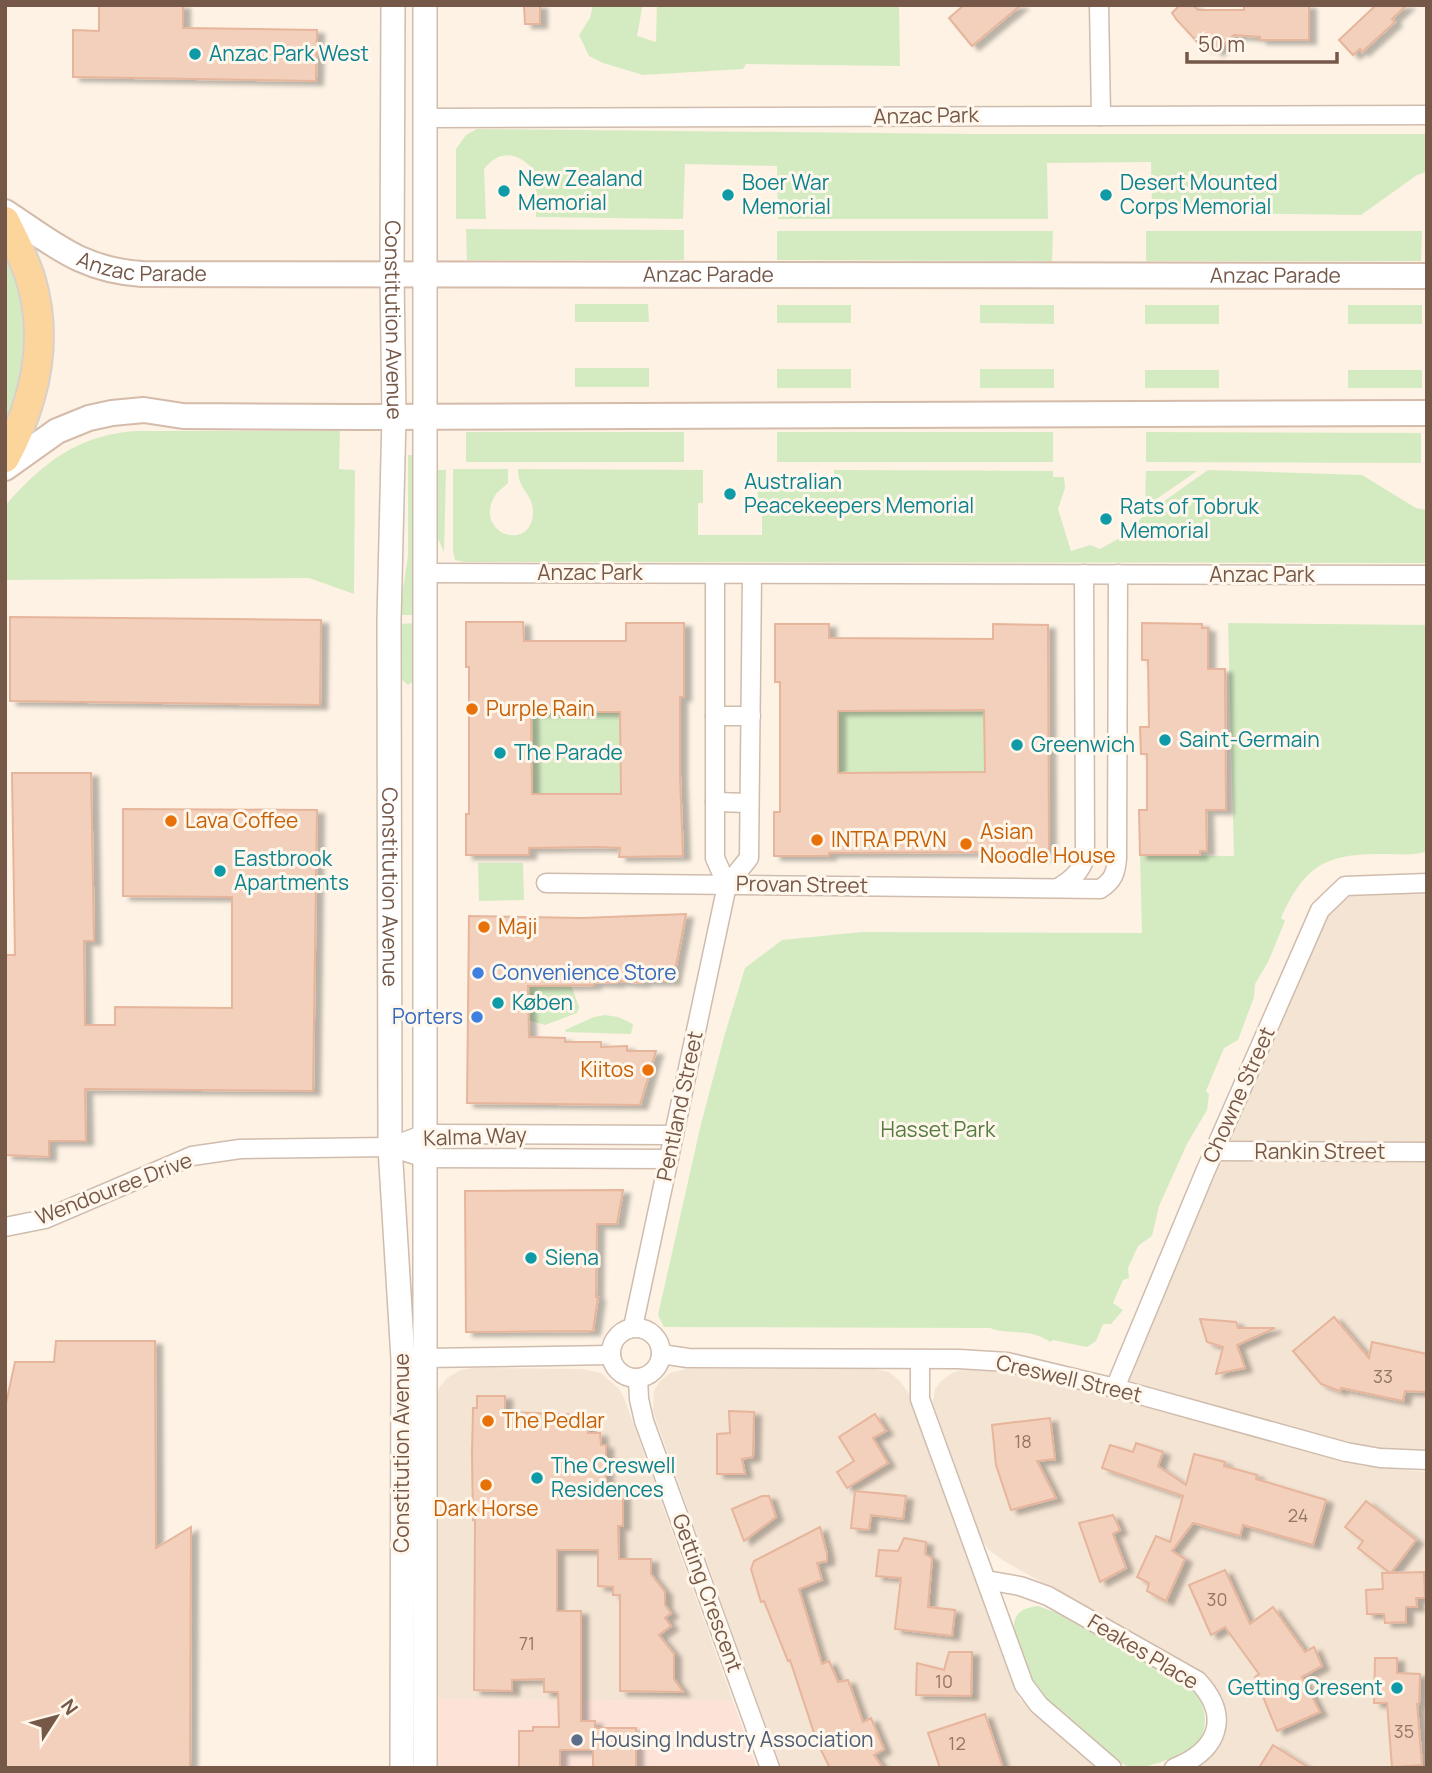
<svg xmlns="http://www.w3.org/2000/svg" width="1432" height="1773" viewBox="0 0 1432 1773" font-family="Manrope,sans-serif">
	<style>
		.residential { fill: #f4e4d3 }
		.commercial { fill: #fde2d8 }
		.green { fill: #d4ebc2 }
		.building { fill: #f3d0bb; stroke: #e6b59b; stroke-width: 2; fill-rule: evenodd; filter: url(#shadow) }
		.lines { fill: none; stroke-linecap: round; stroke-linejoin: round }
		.minor-casing { stroke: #d0bcad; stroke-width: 21 }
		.tertiary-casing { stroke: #d0bcad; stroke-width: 26 }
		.secondary-casing { stroke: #d4bbaa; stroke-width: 28 }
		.primary-casing { stroke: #d9d0cc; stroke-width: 32 }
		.minor { stroke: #fff; stroke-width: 18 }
		.tertiary { stroke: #fff; stroke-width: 23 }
		.secondary { stroke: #fff; stroke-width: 24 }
		.primary { stroke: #fcd59c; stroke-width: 28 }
		.culture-dot { fill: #0f9aa8; stroke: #fff7eb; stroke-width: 2.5 }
		.food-dot { fill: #e8710a; stroke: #fff7eb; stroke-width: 2.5 }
		.shop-dot { fill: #3f7fe0; stroke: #fff7eb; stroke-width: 2.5 }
		.service-dot { fill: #5c6f8a; stroke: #fff7eb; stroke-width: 2.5 }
		.labels { text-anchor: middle; stroke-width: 6; stroke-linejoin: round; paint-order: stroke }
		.number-label { font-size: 18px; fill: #957666 }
		.culture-label { font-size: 21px; fill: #0d838f; stroke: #fff7eb; text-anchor: start }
		.street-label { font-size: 21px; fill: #765849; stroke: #fff7eb }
		.food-label { font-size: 21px; fill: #c56008; stroke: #fff7eb; text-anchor: start }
		.shop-label { font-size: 21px; fill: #366cbe; stroke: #fff7eb; text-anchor: start }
		.park-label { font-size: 21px; fill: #547c41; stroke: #fff7eb }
		.service-label { font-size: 21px; fill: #4e5e75; stroke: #fff7eb; text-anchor: start }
	</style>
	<defs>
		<filter id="shadow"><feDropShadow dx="7" dy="4" stdDeviation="2" flood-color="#0004"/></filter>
	</defs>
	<rect width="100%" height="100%" fill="#fdf2e4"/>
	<!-- residential -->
	<g class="residential">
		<path d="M1427,885V1458L1362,1455L1115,1388L1320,910L1345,886Z"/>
		<path d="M473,1368L582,1369L601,1373L619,1389L624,1398L733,1701L435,1699L436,1400L439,1388L447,1378L461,1370Z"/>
		<path d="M686,1369H875L889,1372L900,1381L909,1394L1019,1698L1096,1768H781L653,1412L654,1391L660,1381L670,1373Z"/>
		<path d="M964,1369L996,1370L1035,1377L1362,1466L1427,1472V1768H1196L1213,1753L1223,1736L1225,1726L1220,1697L1208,1677L1195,1668L1004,1561L989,1550L981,1539L933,1403L935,1389L941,1381L954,1372Z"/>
	</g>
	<!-- commercial -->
	<path class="commercial" d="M435,1699L733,1701L757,1768H436Z"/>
	<!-- green -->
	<g class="green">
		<path d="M593,5H645L642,8L637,36L656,42L657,5H899L900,66L746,64L743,69L643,75L603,63L589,56L579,35L590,18Z"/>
		<path d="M477,129L973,134H1427V172L1417,175L1361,215L1152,212L1151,162L1047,163L1048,219H778L777,166L685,164L683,219L536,217V172C519,153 501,148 484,169L486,219H456V149L466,135Z"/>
		<path d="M466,229L684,230V260H467Z"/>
		<path d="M777,231H1053L1052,261L777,260Z"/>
		<path d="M1146,231H1422L1421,261H1146Z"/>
		<path d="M5,251C21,285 32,332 25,369C21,390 12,411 5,432Z"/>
		<path d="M575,304H648L649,322H575Z"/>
		<rect x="777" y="305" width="74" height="18"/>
		<path d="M980,305H1054V324L980,323Z"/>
		<rect x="1145" y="305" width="74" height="19"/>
		<rect x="1348" y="305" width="74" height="19"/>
		<rect x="575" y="368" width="74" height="19"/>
		<rect x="777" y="369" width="74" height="19"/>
		<rect x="980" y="369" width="74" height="19"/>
		<rect x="1145" y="370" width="74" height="18"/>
		<rect x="1348" y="370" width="74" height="18"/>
		<path d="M138,431H340L339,469L355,470L354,594L309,578L5,580V506C42,463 79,434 138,431Z"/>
		<rect x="466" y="432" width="218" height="30"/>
		<rect x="777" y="432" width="276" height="30"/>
		<path d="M1146,432L1421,433V463L1146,462Z"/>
		<path d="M408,455H417V615H399L408,556Z"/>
		<path d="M453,469H508V483C504,487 500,489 496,494C471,532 530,554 533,514C534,493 518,492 518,469L703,470V503H698V535H762V503L758,502L757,485L834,478V470L1053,471V477H1064L1065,488L1058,509L1071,551L1090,545L1100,549L1127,534L1143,516L1208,470L1362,475L1416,508L1427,510V563L464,562L455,560L453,550Z"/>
		<path d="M436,470H446L444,552L436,534Z"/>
		<path d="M1146,471H1197L1145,507Z"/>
		<path d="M416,623L414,681L408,685L401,679L399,624Z"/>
		<path d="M1228,623L1426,625L1427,851C1415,856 1401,854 1389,854C1329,853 1306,862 1281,918L1285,921L1268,962L1255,984L1254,997L1238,1040L1224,1048L1206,1091L1209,1094L1207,1110L1187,1144L1159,1206L1152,1236L1138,1246L1128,1268L1129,1278L1123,1280L1113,1303L1123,1310L1111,1324H1103L1096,1341L1087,1347L1053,1340L1050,1342C1031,1327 1009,1336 990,1328L664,1327L658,1315L701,1124L724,1037L745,968L782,940L862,932L1142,933L1140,855L1234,856Z"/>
		<path d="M531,703L620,704L621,805L532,795Z"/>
		<path d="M838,705L851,711L984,710L985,772L852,773L839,789Z"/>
		<path d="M478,863H523L524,900L479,901Z"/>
		<path d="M571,985L579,1007L577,1013L545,1025L528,1020V986Z"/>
		<path d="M605,1015L618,1017L633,1024L631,1034L566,1032L565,1030L594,1017Z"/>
		<path d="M1038,1606L1057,1613L1191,1688C1208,1703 1211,1734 1191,1749C1183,1756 1171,1758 1161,1762C1151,1765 1140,1769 1130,1767C1115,1763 1044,1701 1035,1687C1025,1670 1016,1644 1014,1625C1015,1611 1025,1608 1038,1606Z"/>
	</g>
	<!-- building -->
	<g class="building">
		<path d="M99,5H183V28L317,30L316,81L73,77V30L99,31Z"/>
		<path d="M524,5H540V24H525Z"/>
		<path d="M964,5H1021L972,46L949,18Z"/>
		<path d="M1180,5H1193L1198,10H1244V5H1309V40H1260V37L1234,35L1216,52L1211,45L1208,48L1203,43L1200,45L1176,19L1172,13Z"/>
		<path d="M1376,5H1407L1392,19L1395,22L1362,52L1360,49L1353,55L1339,40Z"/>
		<path d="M10,617L321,620L320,705L10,701Z"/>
		<path d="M466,622H523L524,641H626V623H684V697H680V776L683,856L619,857L620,848L598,847L529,848V855H466V814H469V667H466ZM531,712H620L621,794H532Z"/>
		<path d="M1142,623L1202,624V628H1208V669H1225L1226,810H1206L1207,851H1200V855H1140L1139,810H1147V754H1141L1140,727H1149L1148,660H1142Z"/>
		<path d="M775,624H829V638L993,639V624L1048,625L1049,856H994V852L829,853V856H774V812H780V682H775ZM984,710L985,772L838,773V711Z"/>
		<path d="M12,773H91L94,941H84L85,1025H115V1007L232,1008V897L123,896V809L317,810L313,1091L85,1089L86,1141H49V1157L6,1155L5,955H15Z"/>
		<path d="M686,914L673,981H643L642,983L617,981V983L594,982V985L528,986L529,1037L565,1038V1042H601V1047L627,1046V1051H656L640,1105L467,1103L469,916L582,918Z"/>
		<path d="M623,1190L617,1224H597L596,1297H598L593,1331L466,1332L465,1191Z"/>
		<path d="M1334,1317L1369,1358L1372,1342L1427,1354V1392L1405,1391L1403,1401L1341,1388L1340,1391L1321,1384L1293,1351Z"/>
		<path d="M1200,1319L1236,1322L1238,1328H1275L1237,1345L1245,1368L1216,1374L1223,1347L1207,1342Z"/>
		<path d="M56,1341H155L156,1548L191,1527L190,1768H5V1408L15,1362H54Z"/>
		<path d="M477,1396H505V1412L588,1415V1433H600L601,1445H606V1484H618V1496L623,1495V1526H618L619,1559H651V1574L665,1592V1605L671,1613L665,1618L671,1626L659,1635L674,1654V1679L683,1692L620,1691V1595H613V1587L598,1586V1550H557V1611H581V1721H595V1728H636V1768H593V1750H560V1768H519V1731H533V1727H559L558,1692H544V1679L512,1680V1691L474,1690L475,1519L473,1520L472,1454L473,1408H477Z"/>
		<path d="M729,1411L754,1412L753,1457L742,1459L745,1474H717V1434L730,1433Z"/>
		<path d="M875,1414L886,1431L873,1438L888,1463L847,1488L837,1472L854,1461L839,1437Z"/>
		<path d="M1050,1418L1055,1459L1037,1461L1056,1498L1011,1510L996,1465L992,1425Z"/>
		<path d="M1136,1443L1163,1452L1158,1466L1186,1485L1194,1454L1225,1462L1224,1466L1257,1475L1256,1479L1326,1500L1313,1545L1243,1525L1240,1536L1193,1523L1172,1551L1185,1559L1166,1601L1147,1591L1149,1583L1137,1577L1156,1536L1170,1542L1183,1496L1102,1468L1110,1445L1133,1452Z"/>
		<path d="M855,1491L906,1496L903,1519L871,1515L869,1530L851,1528Z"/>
		<path d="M762,1496H769L776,1517L744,1541L732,1509Z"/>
		<path d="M1366,1501L1416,1540L1391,1573L1424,1572L1425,1598H1416L1417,1607H1406V1622L1385,1623L1384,1614H1367L1366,1590L1383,1589L1382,1573H1390L1358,1548L1363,1541L1345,1527Z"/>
		<path d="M1113,1515L1120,1530L1113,1534L1126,1568L1100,1582L1079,1523Z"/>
		<path d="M820,1527L827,1554V1561L817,1563L822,1580L799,1589L822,1664L829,1661L838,1682L848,1680L863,1722L871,1718L884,1749L874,1755L883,1768H830L817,1742L790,1660L788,1661L764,1601L761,1602L751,1569L754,1561Z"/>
		<path d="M904,1538L926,1542L925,1554L932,1558L928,1607L955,1610L952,1636L895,1629L901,1578L876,1576L879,1550L898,1551Z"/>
		<path d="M1225,1570L1250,1624L1273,1607L1305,1652L1314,1647L1322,1666L1302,1677L1320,1712L1277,1731L1255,1677L1259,1674L1225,1627L1211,1635L1189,1585Z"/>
		<path d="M949,1652H972L971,1696L916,1695L917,1663L944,1670Z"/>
		<path d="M1375,1658H1397V1673L1420,1674L1419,1704H1417L1422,1765L1392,1767L1387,1703H1374Z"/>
		<path d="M985,1714L1003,1768H940L928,1733Z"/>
		<path d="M1273,1745L1309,1768H1259Z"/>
	</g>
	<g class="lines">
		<defs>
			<g id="minor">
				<path d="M1099,5L1101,116"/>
				<path d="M424,118L1427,115"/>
				<path d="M425,573L1427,575"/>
				<path d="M715,574V858L727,885"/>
				<path d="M715,716H751"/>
				<path d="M715,802L749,803"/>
				<path d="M546,883L1100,889C1113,881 1116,873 1117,858L1118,574"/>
				<path d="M1058,888C1071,880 1080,873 1085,858L1084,574"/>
				<path d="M390,1147L425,1134L674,1135"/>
				<path d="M1214,1151L1427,1152"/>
				<path d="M5,1227L45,1219L192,1156L240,1149L390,1147L425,1158L669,1159"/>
				<path d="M633,1327L727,885L749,858L752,574"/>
				<circle cx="636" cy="1353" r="25"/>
				<path d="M661,1354L688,1358L959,1359L1007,1362L1115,1388L1346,1452L1380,1458L1427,1460"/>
				<path d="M425,1358L611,1355"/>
				<path d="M920,1359V1399L1024,1685L1039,1705L1112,1768"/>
				<path d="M638,1378L639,1399L644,1421L770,1768"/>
				<path d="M1115,1388L1205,1172L1320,910L1345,886L1427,883"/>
				<path d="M986,1580L1020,1586L1048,1596L1198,1681C1232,1718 1217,1751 1174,1768"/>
			</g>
			<g id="tertiary">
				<path id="s1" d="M393,5L392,275L394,416L389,620L390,1147L403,1359L402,1768"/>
				<path d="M425,5V1768"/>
			</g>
			<g id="secondary">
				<path id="s2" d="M5,212C54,244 81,270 142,274L1427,276"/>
				<path d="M5,468L57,431L89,418L112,413L144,410L183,416L360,417L1427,413"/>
			</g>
			<path id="primary" d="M5,221C14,240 25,260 31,280C49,342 35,402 5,458"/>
		</defs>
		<!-- minor casing -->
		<use href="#minor" class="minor-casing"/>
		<!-- tertiary casing -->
		<use href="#tertiary" class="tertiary-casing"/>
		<!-- secondary casing -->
		<use href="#secondary" class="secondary-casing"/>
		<!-- primary casing -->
		<use href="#primary" class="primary-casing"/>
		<!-- minor -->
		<use href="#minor" class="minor"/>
		<!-- tertiary -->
		<use href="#tertiary" class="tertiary"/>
		<!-- secondary -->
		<use href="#secondary" class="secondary"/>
		<!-- primary -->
		<use href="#primary" class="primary"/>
	</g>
	<!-- markers -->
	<g class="culture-dot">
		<circle cx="195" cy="54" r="7"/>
		<circle cx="504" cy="191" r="7"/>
		<circle cx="728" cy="195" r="7"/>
		<circle cx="1106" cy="195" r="7"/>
		<circle cx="730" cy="494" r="7"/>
		<circle cx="1106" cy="519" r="7"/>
		<circle cx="1165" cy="740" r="7"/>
		<circle cx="1017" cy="745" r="7"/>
		<circle cx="500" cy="753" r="7"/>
		<circle cx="220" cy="871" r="7"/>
		<circle cx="498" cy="1003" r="7"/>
		<circle cx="531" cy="1258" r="7"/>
		<circle cx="537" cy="1478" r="7"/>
		<circle cx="1397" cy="1688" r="7"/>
	</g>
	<g class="food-dot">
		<circle cx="472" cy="709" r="7"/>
		<circle cx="171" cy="821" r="7"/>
		<circle cx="817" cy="840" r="7"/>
		<circle cx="966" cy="844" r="7"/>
		<circle cx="484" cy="927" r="7"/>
		<circle cx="648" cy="1070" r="7"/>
		<circle cx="488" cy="1421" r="7"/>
		<circle cx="486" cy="1485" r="7"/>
	</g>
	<g class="shop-dot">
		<circle cx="478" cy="973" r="7"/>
		<circle cx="477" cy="1017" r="7"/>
	</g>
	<circle class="service-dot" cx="577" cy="1740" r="7"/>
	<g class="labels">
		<!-- number labels -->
		<g class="number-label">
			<text x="1383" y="1383">33</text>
			<text x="1023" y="1448">18</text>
			<text x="1298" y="1522">24</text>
			<text x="1217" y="1606">30</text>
			<text x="527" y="1650">71</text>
			<text x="944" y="1688">10</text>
			<text x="1404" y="1738">35</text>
			<text x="957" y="1750">12</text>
		</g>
		<!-- culture labels -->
		<g class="culture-label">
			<text x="209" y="61">Anzac Park West</text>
			<text x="518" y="186">New Zealand<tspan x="518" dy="24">Memorial</tspan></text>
			<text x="742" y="190">Boer War<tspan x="742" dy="24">Memorial</tspan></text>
			<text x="1120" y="190">Desert Mounted<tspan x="1120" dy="24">Corps Memorial</tspan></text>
			<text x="744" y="489">Australian<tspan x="744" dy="24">Peacekeepers Memorial</tspan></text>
			<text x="1120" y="514">Rats of Tobruk<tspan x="1120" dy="24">Memorial</tspan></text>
			<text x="1179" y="747">Saint-Germain</text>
			<text x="1031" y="752">Greenwich</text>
			<text x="514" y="760">The Parade</text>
			<text x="234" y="866">Eastbrook<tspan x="234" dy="24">Apartments</tspan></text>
			<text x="512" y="1010">Køben</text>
			<text x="545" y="1265">Siena</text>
			<text x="551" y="1473">The Creswell<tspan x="551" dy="24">Residences</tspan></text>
			<text x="1383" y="1695" text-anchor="end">Getting Cresent</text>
		</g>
		<!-- street labels -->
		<g class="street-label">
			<text transform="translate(926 116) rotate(-1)" y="7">Anzac Park</text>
			<text dy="7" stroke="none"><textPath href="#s2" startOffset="152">Anzac Parade</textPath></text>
			<text dy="7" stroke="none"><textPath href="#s2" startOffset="719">Anzac Parade</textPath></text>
			<text dy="7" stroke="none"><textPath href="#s2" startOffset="1286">Anzac Parade</textPath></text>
			<text dy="7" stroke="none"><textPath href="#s1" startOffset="315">Constitution Avenue</textPath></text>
			<text x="590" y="580">Anzac Park</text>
			<text x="1262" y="582">Anzac Park</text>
			<text transform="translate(802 885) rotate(1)" y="7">Provan Street</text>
			<text dy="7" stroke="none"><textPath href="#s1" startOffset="882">Constitution Avenue</textPath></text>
			<text transform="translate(1239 1095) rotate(-66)" y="7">Chowne Street</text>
			<text transform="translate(680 1106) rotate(-78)" y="7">Pentland Street</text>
			<text transform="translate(475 1137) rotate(-2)" y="7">Kalma Way</text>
			<text x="1320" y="1159">Rankin Street</text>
			<text transform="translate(114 1189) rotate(-21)" y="7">Wendouree Drive</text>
			<text transform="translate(1069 1379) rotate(13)" y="7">Creswell Street</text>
			<text transform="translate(402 1453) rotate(-90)" y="7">Constitution Avenue</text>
			<text transform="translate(707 1593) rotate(70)" y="7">Getting Crescent</text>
			<text transform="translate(1143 1652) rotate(31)" y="7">Feakes Place</text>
		</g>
		<!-- food labels -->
		<g class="food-label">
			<text x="486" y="716">Purple Rain</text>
			<text x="185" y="828">Lava Coffee</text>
			<text x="980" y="839">Asian<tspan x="980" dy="24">Noodle House</tspan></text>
			<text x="831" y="847">INTRA PRVN</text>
			<text x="498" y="934">Maji</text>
			<text x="634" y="1077" text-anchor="end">Kiitos</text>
			<text x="502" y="1428">The Pedlar</text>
			<text x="486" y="1516" text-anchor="middle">Dark Horse</text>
		</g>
		<!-- shop labels -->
		<g class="shop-label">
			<text x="492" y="980">Convenience Store</text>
			<text x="463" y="1024" text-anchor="end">Porters</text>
		</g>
		<!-- park labels -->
		<g class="park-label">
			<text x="938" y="1137">Hasset Park</text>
		</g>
		<!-- service labels -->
		<g class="service-label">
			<text x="591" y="1747">Housing Industry Association</text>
		</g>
	</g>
	<!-- border -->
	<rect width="1432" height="1773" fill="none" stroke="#765849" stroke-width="14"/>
	<!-- north arrow -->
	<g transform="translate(56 1717) rotate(54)" stroke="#fff7eb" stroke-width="5" paint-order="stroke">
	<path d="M0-5L12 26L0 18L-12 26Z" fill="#765849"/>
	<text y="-10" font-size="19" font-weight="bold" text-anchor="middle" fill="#765849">N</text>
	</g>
	<!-- scale -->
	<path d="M1187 52v10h150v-10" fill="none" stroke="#765849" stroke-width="3.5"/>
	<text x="1198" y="52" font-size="21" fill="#765849" stroke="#fff7eb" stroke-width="5" paint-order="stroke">50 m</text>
</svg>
